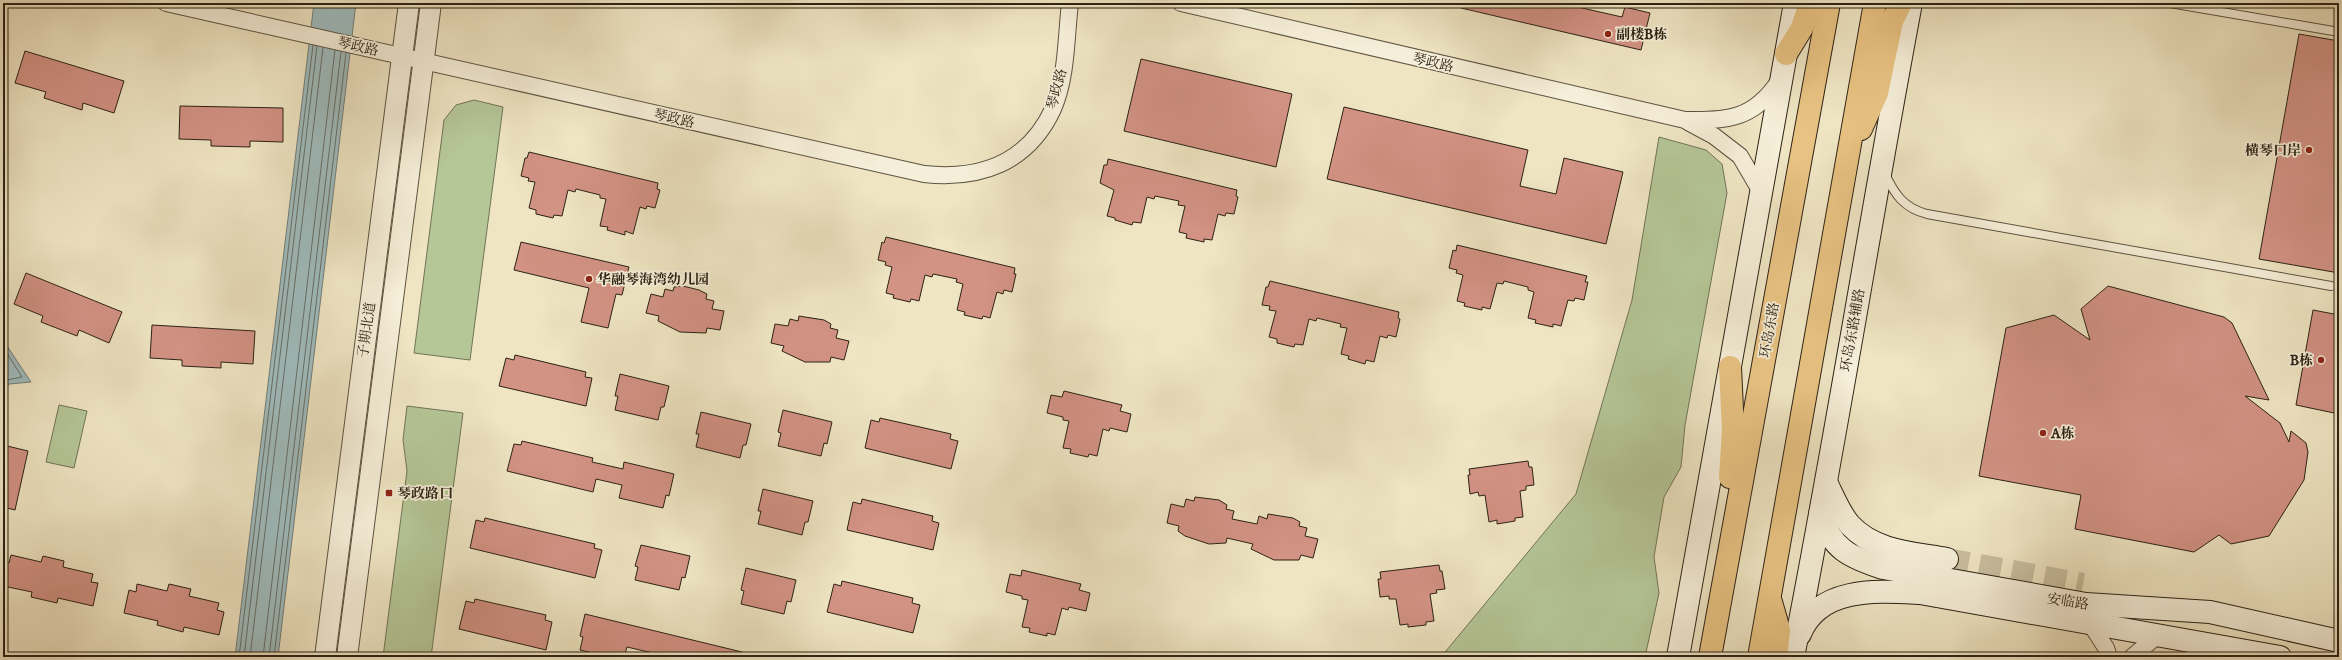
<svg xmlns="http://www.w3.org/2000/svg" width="2342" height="660" viewBox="0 0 2342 660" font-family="'IM FELL English','Noto Serif SC',serif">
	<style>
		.green { fill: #b5c697; stroke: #707456 }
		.water { fill: #9fbcbe; stroke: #717e7a }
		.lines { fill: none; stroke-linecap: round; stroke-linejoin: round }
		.shore { stroke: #666f69; stroke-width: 1 }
		.building { fill: #d29284; stroke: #2c2214 }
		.secondary-tunnel { stroke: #c8bea0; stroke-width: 22; stroke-dasharray: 22 11; stroke-linecap: butt }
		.service-casing { stroke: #5d5340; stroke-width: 10 }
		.minor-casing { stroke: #5d5340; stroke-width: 18 }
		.tertiary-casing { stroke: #5d5340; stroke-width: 22 }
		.secondary-casing { stroke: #2c2214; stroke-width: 24 }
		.primary-casing { stroke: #2c2214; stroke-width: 24 }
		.service { stroke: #f5eed8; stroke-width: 8 }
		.minor { stroke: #f5eed8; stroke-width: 16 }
		.tertiary { stroke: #f5eed8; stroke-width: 20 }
		.secondary { stroke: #f5eed8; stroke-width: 22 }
		.primary { stroke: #e8c282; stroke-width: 22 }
		.poi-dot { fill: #8f2418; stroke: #f5eed8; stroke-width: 1.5 }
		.labels { text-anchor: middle; stroke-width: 3.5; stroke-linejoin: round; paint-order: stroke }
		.poi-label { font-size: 14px; font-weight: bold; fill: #2c2214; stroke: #f5eed8; text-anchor: start }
		.street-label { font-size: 14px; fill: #2c2214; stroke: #f5eed8 }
	</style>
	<rect width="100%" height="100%" fill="#efe5c3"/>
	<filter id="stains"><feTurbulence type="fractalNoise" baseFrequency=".005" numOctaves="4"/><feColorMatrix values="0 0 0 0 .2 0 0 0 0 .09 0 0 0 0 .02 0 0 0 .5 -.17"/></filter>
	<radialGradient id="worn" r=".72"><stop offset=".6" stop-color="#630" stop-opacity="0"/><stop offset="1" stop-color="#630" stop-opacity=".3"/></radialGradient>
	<!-- green -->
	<g class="green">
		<path d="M474,100L503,107L470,360L414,353L444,120L456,105Z"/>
		<path d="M1659,137L1706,150L1722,164L1727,193L1685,425L1681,467L1664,497L1654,557L1659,593L1645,657H1441L1576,494L1632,300Z"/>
		<path d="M59,405L87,411L74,468L46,462Z"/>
		<path d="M407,406L463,413L431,657H383L407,471L403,440Z"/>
	</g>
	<!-- water -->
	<g class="water">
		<path d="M314,3H356L278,657H235Z"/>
		<path d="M3,340L31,382L9,384L3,393Z"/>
	</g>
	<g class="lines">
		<!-- shore -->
		<g class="shore">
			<path d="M3,347L22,377L7,380L3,385"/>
			<path d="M239,657L313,45"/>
			<path d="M244,657L317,46"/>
			<path d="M250,657L323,48"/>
			<path d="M263,657L335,50"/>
			<path d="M269,657L341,52"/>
			<path d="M274,657L346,53"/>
		</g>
	</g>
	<!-- building -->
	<g class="building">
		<path d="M1461,3H1560L1622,17L1625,7L1650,13L1641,50L1461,8Z"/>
		<path d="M2299,34L2339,41V273L2259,259Z"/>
		<path d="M25,51L124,81L114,113L83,103L82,110L44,98L46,92L15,83Z"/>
		<path d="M1141,59L1292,94L1276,167L1124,131Z"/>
		<path d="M180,106L283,108V142L250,141V147L211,146V140L179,139Z"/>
		<path d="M1344,107L1528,150L1520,186L1556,194L1564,158L1623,172L1606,244L1327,179Z"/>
		<path d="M529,152L658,183L657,189L660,190L655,208L647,206L646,209L640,207L633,234L625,231V235L607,230L608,227L600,226L606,199L600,198V195L576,189L575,192L568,190L562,216L554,215L553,218L536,214V210L529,208L535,182L528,181L529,178L521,176L525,158H527Z"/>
		<path d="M1108,159L1237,190L1236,196L1238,197L1234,214L1226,213L1225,216L1218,214L1212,240L1204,239V242L1186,238L1187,234L1179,232L1185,206L1178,205L1179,201L1155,196L1154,199L1147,197L1141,223L1133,222L1132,225L1115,220V218L1107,216L1114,190L1100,183L1104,165H1107Z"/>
		<path d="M886,237L1015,268L1014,274H1016L1012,292L1004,290L1003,294L997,292L990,318L983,316L982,319L964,315L965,312L957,310L963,284L956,282L957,279L933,274L932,277L925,275L919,301L911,299L910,302L893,298L894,295L886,293L892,267L885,265L886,262L878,260L882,242L884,243Z"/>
		<path d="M521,242L629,267L622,295L616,294L608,328L581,322L589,288L514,270Z"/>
		<path d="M1457,245L1587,276L1585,282H1588L1584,300L1575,298L1574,301L1568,300L1561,326L1553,324V327L1535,323L1536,320L1528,318L1534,292L1528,290V287L1504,281L1503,284L1497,283L1490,309L1482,307V310L1464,306L1465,303L1457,301L1463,275L1456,273L1457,270L1449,268L1453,250L1456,251Z"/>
		<path d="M26,273L122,312L109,343L79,330L77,336L41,322L43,316L14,304Z"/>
		<path d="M1270,281L1399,312L1398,318L1400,319L1396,337L1388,335L1387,338L1380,336L1374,362L1366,360L1365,364L1348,359L1349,356L1341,354L1347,328L1340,327L1341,324L1317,318L1316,321L1309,319L1303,345L1295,344L1294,347L1277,343V339L1269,337L1276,311L1269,310L1270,306L1262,305L1266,287H1268Z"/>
		<path d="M683,286L699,290L707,294L706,299L714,301L712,309L724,311L720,330L707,328L706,333L680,332L658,321L659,316L646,313L651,294L663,297L665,289L673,291L674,287Z"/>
		<path d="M2108,286L2224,317L2232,323L2269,400L2245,396L2280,423L2289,442L2291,431L2306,443L2308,452L2304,480L2269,536L2231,544L2219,535L2194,552L2075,529L2081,495L1979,476L2006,328L2054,315L2090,340L2081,309Z"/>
		<path d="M2313,310L2339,315V414L2296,405Z"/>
		<path d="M799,316L824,320L831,324L830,328L838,330L836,338L849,341L844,360L831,357L830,362H805L782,351L784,346L771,343L775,324L788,326L790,319L798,321Z"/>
		<path d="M152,325L255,331L253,364L221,362V368L182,366V360L150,358Z"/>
		<path d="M515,355L586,372L585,377L592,378L586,406L499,386L506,358L514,360Z"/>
		<path d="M620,374L669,386L664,407H661L658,420L615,410L618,396H615Z"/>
		<path d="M1064,391L1122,405L1120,411L1131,414L1127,432L1110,428L1109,431L1103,429L1097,456L1089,454L1088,457L1070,453L1071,449L1063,448L1069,421L1063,420V417L1047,413L1051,395L1062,397Z"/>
		<path d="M783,410L832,422L827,444L824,443L821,456L778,446L781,433L778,432Z"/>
		<path d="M701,412L751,424L746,445H743L740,458L696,447L699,434H696Z"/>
		<path d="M880,418L951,434L950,439L958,441L951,469L865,448L871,420L879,422Z"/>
		<path d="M522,441L593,458L592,462L623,469L624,462L674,474L669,496L666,495L663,508L619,498L622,485L596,479L593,492L507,471L514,444L521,445Z"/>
		<path d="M3,445L28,451L15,510L3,507Z"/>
		<path d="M1528,461L1529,467H1532L1534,485L1526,486V490L1520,491L1523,517L1515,518V521L1497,524V520L1489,522L1485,495L1479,496L1478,492L1470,494L1468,475H1470L1469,469Z"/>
		<path d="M763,489L813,501L808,522H805L802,535L758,524L761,511H758Z"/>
		<path d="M1195,497L1219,500L1227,505L1226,509L1234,511L1232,519L1257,524L1259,516L1267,519L1268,514L1293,518L1300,522L1299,526L1307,528L1305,536L1318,539L1313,558L1301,555L1299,560H1274L1251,549L1253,544L1227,538L1226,543L1209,544L1185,536L1178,531L1179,526L1167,523L1171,504L1184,507L1186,499L1194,501Z"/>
		<path d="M862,499L933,516L932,521L939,523L933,550L847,530L853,502L861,504Z"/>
		<path d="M485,518L595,544L594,548L602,550L595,578L470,548L476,520L484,522Z"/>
		<path d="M641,545L690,556L685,578L682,577L679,590L635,580L638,567L635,566Z"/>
		<path d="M11,555L41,562L43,556L64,561L63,567L93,574L91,582L98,583L93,606L58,598L57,603L31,597L32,592L3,586V561L9,563Z"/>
		<path d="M1439,565L1440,571H1442L1445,589L1436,590L1437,593L1430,594L1434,621L1426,622V625L1408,627V624L1400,625L1396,599H1389V596L1380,597L1378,579H1381L1380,572Z"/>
		<path d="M746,568L796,580L791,602L787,601L784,614L741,604L744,591L741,590Z"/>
		<path d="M1022,570L1081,584L1079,590L1090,593L1086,611L1069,607L1068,610L1062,608L1055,635L1047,633V636L1029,632L1030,628L1022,627L1028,600L1022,599V596L1006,592L1010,574L1021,576Z"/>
		<path d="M842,581L913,598L912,603L920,605L913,633L827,612L834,584L841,586Z"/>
		<path d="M137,584L167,591L169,584L191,589L189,596L219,603L217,610L224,612L219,635L184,627L183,632L157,625L158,621L124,613L129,590L136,592Z"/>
		<path d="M475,599L546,615L545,620L552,622L546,650L459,629L466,601L474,603Z"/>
		<path d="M585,614L742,652V657H652L653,653L627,647L624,657H610L580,650L583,637L580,636Z"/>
	</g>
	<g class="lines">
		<!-- secondary-tunnel -->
		<path class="secondary-tunnel" d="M1947,559L2083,584"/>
		<defs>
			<g id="service">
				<path d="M2170,3L2339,32"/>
				<path d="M1885,174C1895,195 1904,208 1927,214L2331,286"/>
			</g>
			<g id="minor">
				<path d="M166,3L924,174C980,180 1028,163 1053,109C1067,77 1066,37 1070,3"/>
				<path d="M1181,3L1685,120C1728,121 1754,119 1779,81"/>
				<path d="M1688,122L1714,136L1740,156L1761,192"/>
				<path d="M2090,623L2106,648L2109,657"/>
				<path d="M2132,657L2158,635"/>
			</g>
			<g id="tertiary">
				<path d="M325,657L409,3"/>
				<path d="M347,657L431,3"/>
			</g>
			<g id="secondary">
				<path d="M1826,482C1833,496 1840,514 1850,525C1875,552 1914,553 1947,559"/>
				<path d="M1820,514C1832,549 1849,557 1883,568L2086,604L2210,612L2339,641"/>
				<path d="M1800,634C1819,586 1878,591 1920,593L2280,657"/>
				<path d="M1678,657L1795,3"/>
				<path d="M1793,657C1836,440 1870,221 1911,3"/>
			</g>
			<g id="primary">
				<path d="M1786,54L1802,28L1810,3"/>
				<path d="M1861,129L1877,93L1892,21L1901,3"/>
				<path d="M1730,477L1733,431L1730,367"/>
				<path d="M1771,602L1779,630L1776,657"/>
				<path d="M1710,657L1829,3"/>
				<path d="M1759,657L1875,3"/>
			</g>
		</defs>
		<!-- service casing -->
		<use href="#service" class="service-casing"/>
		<!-- minor casing -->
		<use href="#minor" class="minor-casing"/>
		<!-- tertiary casing -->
		<use href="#tertiary" class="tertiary-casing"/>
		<!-- secondary casing -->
		<use href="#secondary" class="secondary-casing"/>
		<!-- primary casing -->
		<use href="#primary" class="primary-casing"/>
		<!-- service -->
		<use href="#service" class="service"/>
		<!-- minor -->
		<use href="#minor" class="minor"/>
		<!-- tertiary -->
		<use href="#tertiary" class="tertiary"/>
		<!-- secondary -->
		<use href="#secondary" class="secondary"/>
		<!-- primary -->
		<use href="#primary" class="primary"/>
	</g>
	<!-- markers -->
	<g class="poi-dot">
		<circle cx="1608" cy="34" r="4"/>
		<circle cx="2309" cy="150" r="4"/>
		<circle cx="589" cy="279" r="4"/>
		<circle cx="2321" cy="360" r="4"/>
		<circle cx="2043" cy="433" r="4"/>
		<rect x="385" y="489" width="8" height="8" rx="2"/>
	</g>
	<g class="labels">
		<!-- poi labels -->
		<g class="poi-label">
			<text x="1616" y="39">副楼B栋</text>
			<text x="2301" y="155" text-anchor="end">横琴口岸</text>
			<text x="597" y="284">华融琴海湾幼儿园</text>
			<text x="2313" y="365" text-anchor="end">B栋</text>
			<text x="2051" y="438">A栋</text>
			<text x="397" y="498">琴政路口</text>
		</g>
		<!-- street labels -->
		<g class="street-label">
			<text transform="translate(358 46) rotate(13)" y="5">琴政路</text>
			<text transform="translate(1433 62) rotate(13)" y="5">琴政路</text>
			<text transform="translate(1056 89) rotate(-75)" y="5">琴政路</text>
			<text transform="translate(674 118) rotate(13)" y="5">琴政路</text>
			<text transform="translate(366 330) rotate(-82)" y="5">子期北道</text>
			<text transform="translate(1769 330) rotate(-80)" y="5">环岛东路</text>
			<text transform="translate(1852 330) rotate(-80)" y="5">环岛东路辅路</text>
			<text transform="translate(2068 601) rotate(9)" y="5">安临路</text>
		</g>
	</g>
	<!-- margin -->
	<rect width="2342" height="660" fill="none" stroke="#efe5c3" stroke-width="16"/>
	<rect x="4" y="4" width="2334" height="652" fill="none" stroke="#2c2214" stroke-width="2"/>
	<rect x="8" y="8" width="2326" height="644" fill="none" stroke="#2c2214"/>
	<rect width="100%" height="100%" filter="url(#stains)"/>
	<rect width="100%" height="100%" fill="url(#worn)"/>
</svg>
